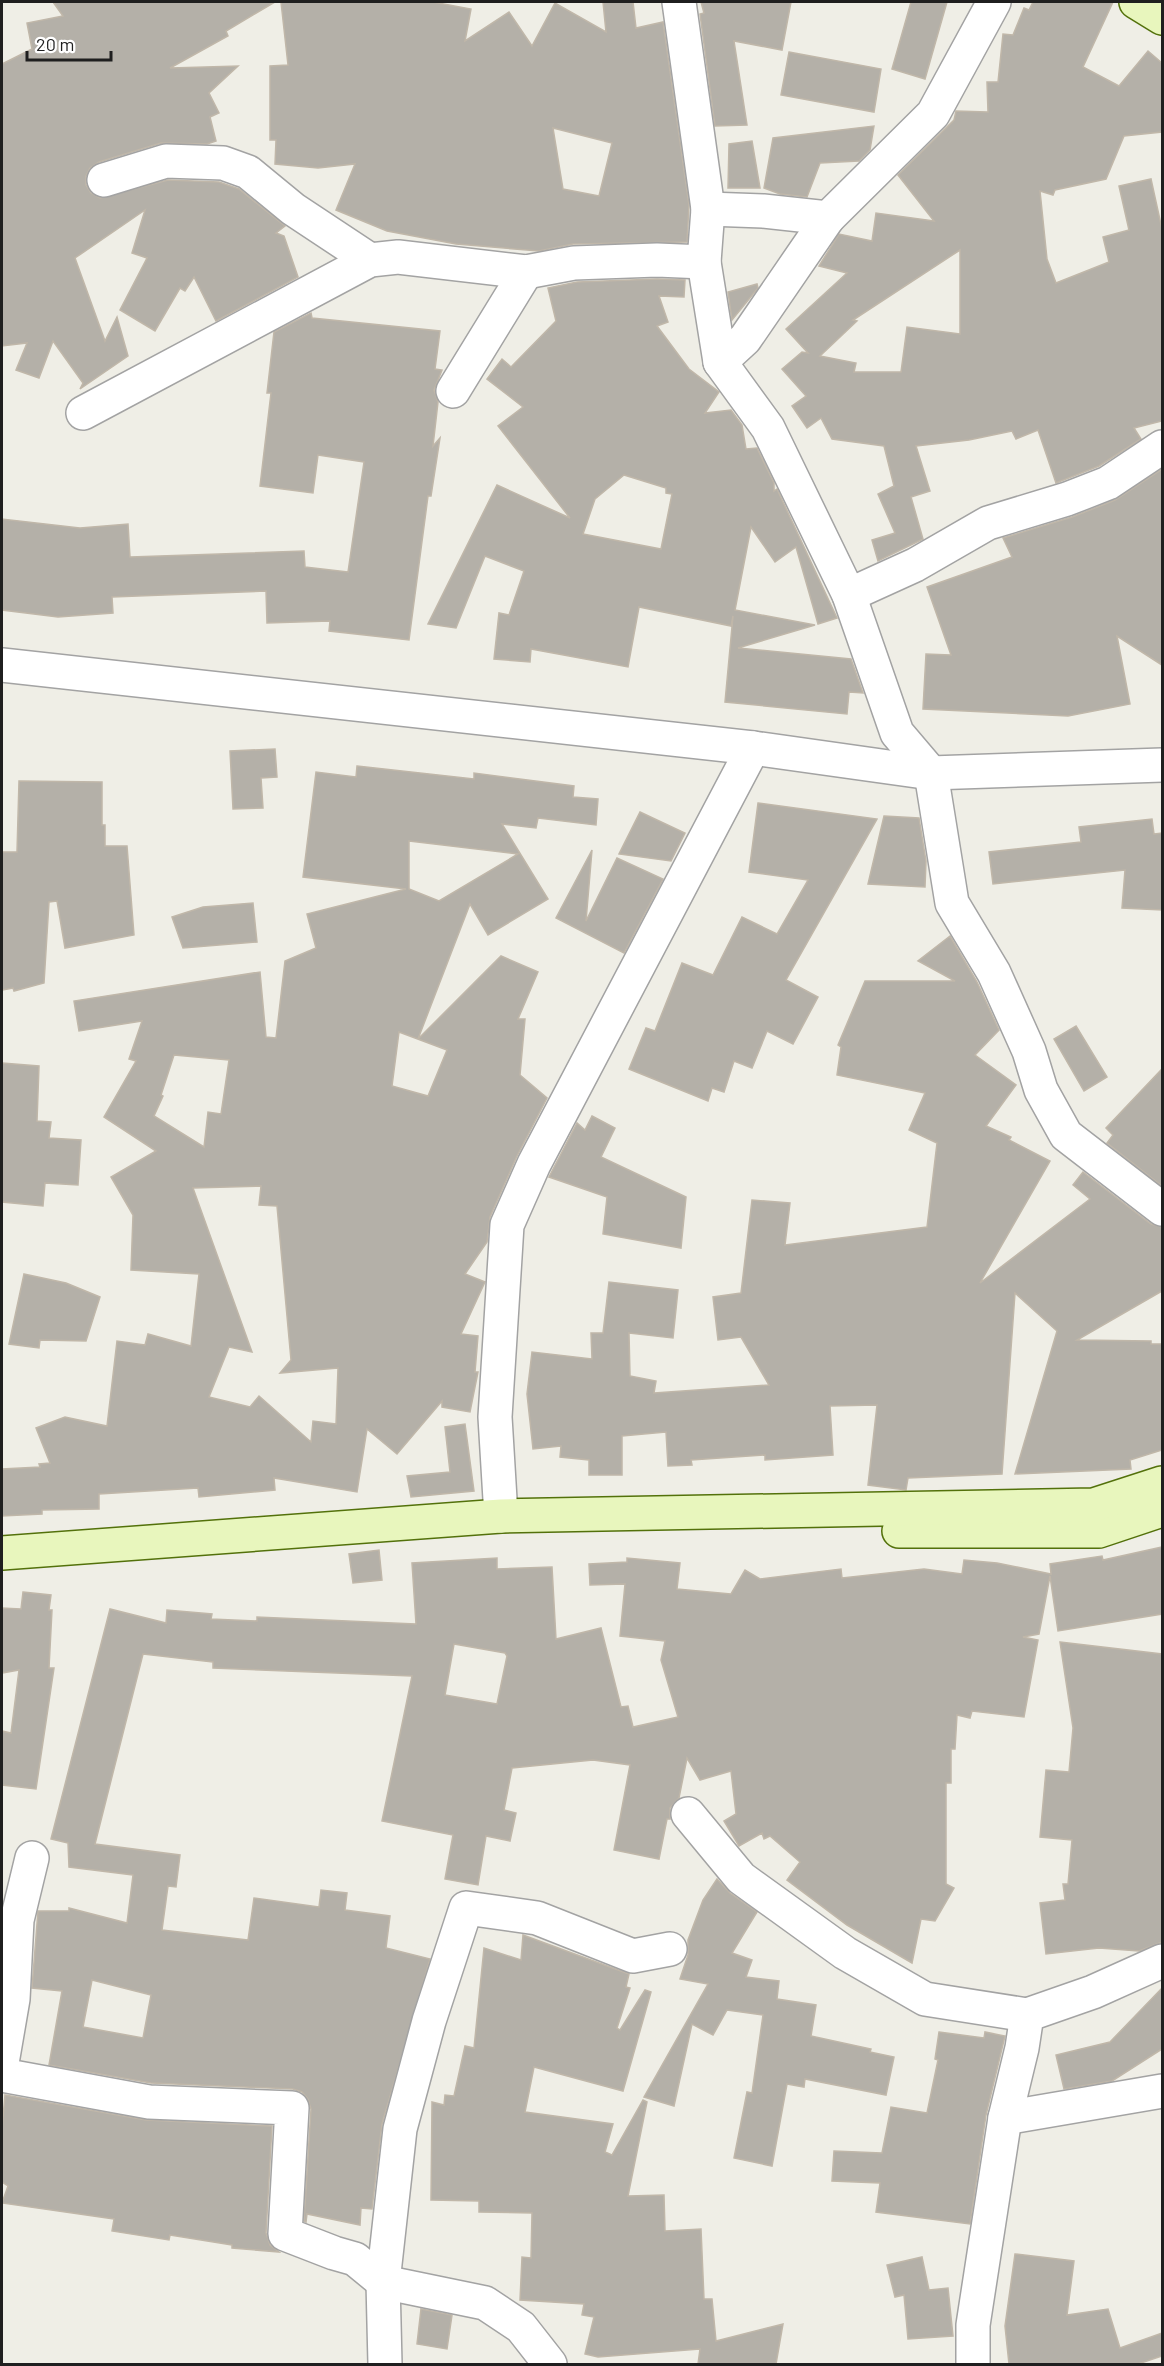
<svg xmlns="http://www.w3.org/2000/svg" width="1164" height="2366" viewBox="0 0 1164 2366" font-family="Barlow,sans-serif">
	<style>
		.building { fill: #b4b0a8; stroke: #c0b7a9; stroke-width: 1.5; fill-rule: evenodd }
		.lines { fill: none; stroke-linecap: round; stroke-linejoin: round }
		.street-casing { stroke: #a3a3a3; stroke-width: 36 }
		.secondary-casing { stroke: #53710b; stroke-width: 36 }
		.street { stroke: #fff; stroke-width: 33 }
		.secondary { stroke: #e8f6bd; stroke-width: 33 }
	</style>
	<rect width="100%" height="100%" fill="#efeee6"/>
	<!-- building -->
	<g class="building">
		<path d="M53,2H275L226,31L228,36L170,68L238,66L209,93L219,113L210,117L216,141L207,144L161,143L99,162L90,168L86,176V185L91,193L100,198L168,180L219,182L239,189L285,226L276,233L284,236L298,277L216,321L194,277L185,291L180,288L155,331L120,310L147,258L132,253L145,210L75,258L105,341L117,317L128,356L80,389L83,383L53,341L39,378L16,370L27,343L2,346V64L32,49L27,23L63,16Z"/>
		<path d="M281,2H433L471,9L465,41L509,12L532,46L555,3L606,32L603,2H633L636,28L663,22L689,205L687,242L573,244L539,251L456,244L387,231L336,210L355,164L318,168L275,164L276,140H270V66L288,65ZM553,128L612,143L599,196L563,189Z"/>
		<path d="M701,2H791L782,50L734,41L747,125L715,126L700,14L704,13Z"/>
		<path d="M911,2H947L925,79L892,69Z"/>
		<path d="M1033,2H1113L1083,67L1119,86L1148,51L1162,63V132L1124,136L1106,179L1055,190L1053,195L1040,191L1047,259L1056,283L1109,262L1103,237L1129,230L1119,186L1151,179L1162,229V421L1134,428L1141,439L1099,466L1056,483L1038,430L1016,439L1012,431L969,440L916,446L930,491L911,497L923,539L878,561L872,540L895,533L878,494L894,486L884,446L832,439L821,418L807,428L792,406L806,396L782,369L802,352L808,353L786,329L847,273L819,266L839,234L872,241L876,213L934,221L898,175L954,120L956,111L988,112L987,82H998L1003,34L1013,35L1024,8L1029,10ZM960,250V334L907,327L901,372H854L856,363L820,356L857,321L853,320Z"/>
		<path d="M789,52L881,69L874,112L781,95Z"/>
		<path d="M874,126L870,150L859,161L820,163L807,197L780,194L764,188L773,138Z"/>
		<path d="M752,141L760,188H728L729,144Z"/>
		<path d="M657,279L685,280L684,297L659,296L668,322L657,326L689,369L719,392L705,413L731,410L742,425L746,449L757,448L774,483V491L777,489L837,618L818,624L796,547L775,562L751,527L735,610L815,625L738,648L851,659L863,693L849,692L847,714L725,702L733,616L731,626L639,607L628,667L531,649L530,662L494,659L499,613L509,615L524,571L485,556L456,628L428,624L497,485L570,518L498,426L523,407L487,379L502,359L511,367L556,321L548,288L577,282ZM624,475L666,488V493L672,494L661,549L583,534L595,499Z"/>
		<path d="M757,284L758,288L732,320L728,292Z"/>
		<path d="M311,313L312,318L440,331L435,369L442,370L434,390L438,402L433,446L440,438L431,496H428L409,640L329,631L330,621L267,623L266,591L112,597L113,613L58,617L2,610V519L80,528L128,524L130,557L304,551L305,567L348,572L364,462L318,455L313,493L260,486L271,393H267L274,332Z"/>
		<path d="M1162,469V665L1117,636L1130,704L1068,716L923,709L926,654L951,655L927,587L1012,557L1003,538L1072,517L1115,500Z"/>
		<path d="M275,749L277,777L261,778L263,808L233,809L230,751Z"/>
		<path d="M357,766L474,779V773L574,786L573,797L598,799L596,825L538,818L536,828L502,824L548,899L488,935L470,904L418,1039L501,956L538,972L518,1019H525L520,1075L547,1098L517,1156L490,1217L487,1242L465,1274L485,1282L461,1334L478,1336L475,1372H478L470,1412L442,1407V1401L397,1454L367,1429L357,1492L274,1478L275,1490L199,1497L198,1488L99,1494V1509L42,1510V1514L2,1516V1469L40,1467L39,1464L50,1463L36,1428L65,1417L107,1426L117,1341L145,1345L148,1334L191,1346L199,1274L131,1270L133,1215L111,1177L156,1151L104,1117L136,1061L129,1059L142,1021L79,1031L74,1001L260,972L266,1037L276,1038L285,961L316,948L307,914L406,889L303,877L316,772L356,777ZM409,841L518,854L439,901L409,889ZM399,1032L447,1050L428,1096L392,1086ZM174,1055L229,1060L221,1114L208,1112L204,1147L154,1116L163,1096L161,1095ZM261,1186L259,1205L277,1206L291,1360L280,1373L338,1368L336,1424L313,1421L311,1442L259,1396L250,1407L209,1397L229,1347L252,1352L193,1188Z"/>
		<path d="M19,781L102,782V825H105V846H127L134,935L65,948L57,901L49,902L44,983L14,991L13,988L2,990V852H17Z"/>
		<path d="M758,803L877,819L786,980L818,997L793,1044L767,1031L752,1068L734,1061L724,1092L712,1088L708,1101L629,1069L646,1028L655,1031L682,963L713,975L742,917L777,934L808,880L749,872Z"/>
		<path d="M640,812L685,833L671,861L619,854Z"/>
		<path d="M884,816L919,818L926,861L925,887L868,884Z"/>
		<path d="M1152,819L1154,834L1162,833V910L1122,908L1125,870L993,884L989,852L1081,842L1079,827Z"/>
		<path d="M592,850L586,921L617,858L663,879L624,953L556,918Z"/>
		<path d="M253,903L257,942L183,948L172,917L203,907Z"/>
		<path d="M950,936L977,982L999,1030L975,1055L1016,1085L986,1126L1011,1137L1009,1140L1050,1161L980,1283L1090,1199L1073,1185L1083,1172L1151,1224L1162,1227V1291L1077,1340L1151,1341V1344H1162V1450L1130,1460L1131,1469L1015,1474L1057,1331L1015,1293L1002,1474L908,1478L906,1490L868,1485L877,1405L830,1406L833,1455L765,1460V1455L691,1460L692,1465L668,1466L666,1432L622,1436V1475H589V1460L560,1457L561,1446L533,1449L527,1394L532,1352L592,1359L591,1333H603L609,1282L678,1290L673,1338L629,1333L630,1376L656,1381L654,1393L769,1385L741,1337L718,1340L713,1297L741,1293L752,1200L790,1203L785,1245L927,1227L937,1143L909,1130L925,1093L837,1075L841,1047L838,1045L865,981H955L918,961Z"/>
		<path d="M1076,1026L1107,1077L1084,1091L1054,1039Z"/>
		<path d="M2,1063L39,1066L37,1121L51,1122L49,1138L81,1140L78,1185L45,1183L43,1206L2,1202Z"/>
		<path d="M1162,1069V1186L1107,1143L1113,1135L1106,1128Z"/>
		<path d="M592,1116L615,1128L601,1157L686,1197L681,1248L603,1234L607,1197L549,1177L577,1123L585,1130Z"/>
		<path d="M24,1274L66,1283L100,1297L86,1341L40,1340L39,1348L9,1344Z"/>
		<path d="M465,1424L474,1491L411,1497L407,1476L450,1472L445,1427Z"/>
		<path d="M1162,1547V1614L1058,1631L1050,1576L1039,1634L1023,1637L1038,1640L1024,1717L972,1711L970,1718L957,1715L955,1749H951V1783H946V1884L954,1888L935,1921L921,1919L912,1963L847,1925L787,1880L800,1862L770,1836L764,1839L762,1833L739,1846L724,1821L736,1814L731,1771L700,1780L687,1758L679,1798L670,1808V1819H667L659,1859L614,1850L630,1765L593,1760L512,1768L504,1810L516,1813L510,1841L486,1836L478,1885L445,1879L453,1835L382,1821L412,1676L213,1668V1662L143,1654L95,1844L180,1855L176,1887L168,1886L162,1930L248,1940L254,1898L319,1907L321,1890L347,1893L345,1910L390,1916L386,1948L430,1959L382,2124L372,2209L361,2208L360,2225L307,2214L306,2222L304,2221L311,2109L308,2099L302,2092L293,2089L151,2083L49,2065L62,1991L32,1988L38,1911H69V1908L127,1923L133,1875L69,1867L68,1843L51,1839L110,1609L166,1623L167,1610L212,1614L211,1619L257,1621V1617L416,1624L412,1563L497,1558V1569L552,1567L556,1639L601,1628L621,1707L628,1706L633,1727L678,1717L661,1660L665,1641L620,1636L625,1584L590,1585L589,1564L627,1562V1558L680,1563L677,1589L731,1594L745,1570L760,1579L841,1569L842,1578L924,1569L962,1574L964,1560L997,1563L1051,1574L1050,1564L1102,1556L1103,1560ZM454,1644L505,1653L507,1656L497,1704L445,1695ZM92,1980L151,1995L143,2038L83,2027Z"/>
		<path d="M379,1550L382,1580L353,1583L349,1554Z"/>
		<path d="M23,1592L51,1595L49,1610H52L49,1668H54L36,1789L2,1785V1731L11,1733L19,1670L2,1673V1608L21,1609Z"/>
		<path d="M1060,1642L1162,1654V1942L1139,1951L1099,1948L1046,1954L1040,1903L1065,1900L1063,1884H1068L1072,1840L1040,1837L1046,1770L1069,1772L1073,1728Z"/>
		<path d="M717,1879L730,1893L757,1912L732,1953L752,1960L746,1977L779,1981L777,1999L816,2005L811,2036L871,2049L870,2052L894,2057L886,2095L805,2079L804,2087L787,2084L772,2166L734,2158L747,2092L752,2093L763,2015L727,2010L713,2035L692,2024L674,2106L644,2097L708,1984L680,1979L688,1955V1940L703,1900Z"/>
		<path d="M523,1935L629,1974L626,1987L630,1988L617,2028L620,2030L645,1990L651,1992L623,2091L534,2067L525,2112L613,2124L605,2152L612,2155L643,2100L647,2102L628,2196L664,2195L665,2231L701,2229L704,2299H712L716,2341L783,2324L776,2364H698L700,2349L598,2357L585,2354L594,2317L582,2315L584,2304L520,2300L522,2257L531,2258L532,2213L479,2212V2201L431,2200L432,2102L444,2105L445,2095L454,2096L465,2046L474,2048L484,1948L521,1960Z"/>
		<path d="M1162,1988V2049L1112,2081L1064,2089L1056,2055L1110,2042Z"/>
		<path d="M939,2032L984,2038L985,2032L1005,2036L986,2115L970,2224L876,2212L880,2183L832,2181L834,2151L882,2153L891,2107L927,2113L938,2060L935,2059Z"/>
		<path d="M5,2095L146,2120L272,2126L266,2233L270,2245L279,2252L232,2248V2245L170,2235L169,2240L112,2231L114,2219L2,2203L8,2186L2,2182V2128Z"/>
		<path d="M1015,2254L1074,2261L1067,2315L1108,2309L1120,2348L1162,2333V2356L1138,2364H1009L1005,2326Z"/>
		<path d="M922,2257L929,2290L948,2288L953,2336L908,2339L904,2295L895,2297L887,2265Z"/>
		<path d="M421,2309L452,2315L447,2349L417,2344Z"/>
	</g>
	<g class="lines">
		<defs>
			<g id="street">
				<path d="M104,180L166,161L223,163L248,172L293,209L370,260"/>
				<path d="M708,209L763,211L828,218L933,114L994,2"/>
				<path d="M704,262L720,362L768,428L849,595L897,733L931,773L952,903L994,973L1029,1051L1041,1090L1066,1135L1162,1209"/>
				<path d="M720,362L745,339L828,218"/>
				<path d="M453,391L526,272"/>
				<path d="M83,413L370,260L398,257L526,272L574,263L657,260L704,262L708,209L679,2"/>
				<path d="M849,595L915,565L988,523L1067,499L1108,483L1162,447"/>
				<path d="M2,665L753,748L931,773L1162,765"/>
				<path d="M501,1516L495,1417L507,1225L534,1164L753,748"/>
				<path d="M688,1814L741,1878L845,1953L925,1999L1027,2015"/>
				<path d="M2,2063L13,1999L17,1920L32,1858"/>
				<path d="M2,2075L149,2102L292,2108L285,2234L334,2253L355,2259L383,2282L485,2303L521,2327L550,2364"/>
				<path d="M1005,2118L1162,2091"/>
				<path d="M385,2364L383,2282L400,2129L429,2021L466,1908L537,1918L633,1956L670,1949"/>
				<path d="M973,2364V2325L1005,2118L1022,2048L1027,2015L1093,1992L1162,1961"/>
			</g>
			<g id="secondary">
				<path d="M1136,2L1162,18"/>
				<path d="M899,1531H1099L1162,1510"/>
				<path d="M2,1553L501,1516L1094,1505L1162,1483"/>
			</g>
		</defs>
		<!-- street casing -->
		<use href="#street" class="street-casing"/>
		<!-- secondary casing -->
		<use href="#secondary" class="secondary-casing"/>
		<!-- street -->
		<use href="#street" class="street"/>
		<!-- secondary -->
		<use href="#secondary" class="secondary"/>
	</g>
	<!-- border -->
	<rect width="1164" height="2366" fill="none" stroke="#1f1f1f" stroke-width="6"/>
	<!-- scale -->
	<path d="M27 51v9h84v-9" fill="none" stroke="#1f1f1f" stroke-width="3"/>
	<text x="36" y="51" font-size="18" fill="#1f1f1f" stroke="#ffffff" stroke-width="4.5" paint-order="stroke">20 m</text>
</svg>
